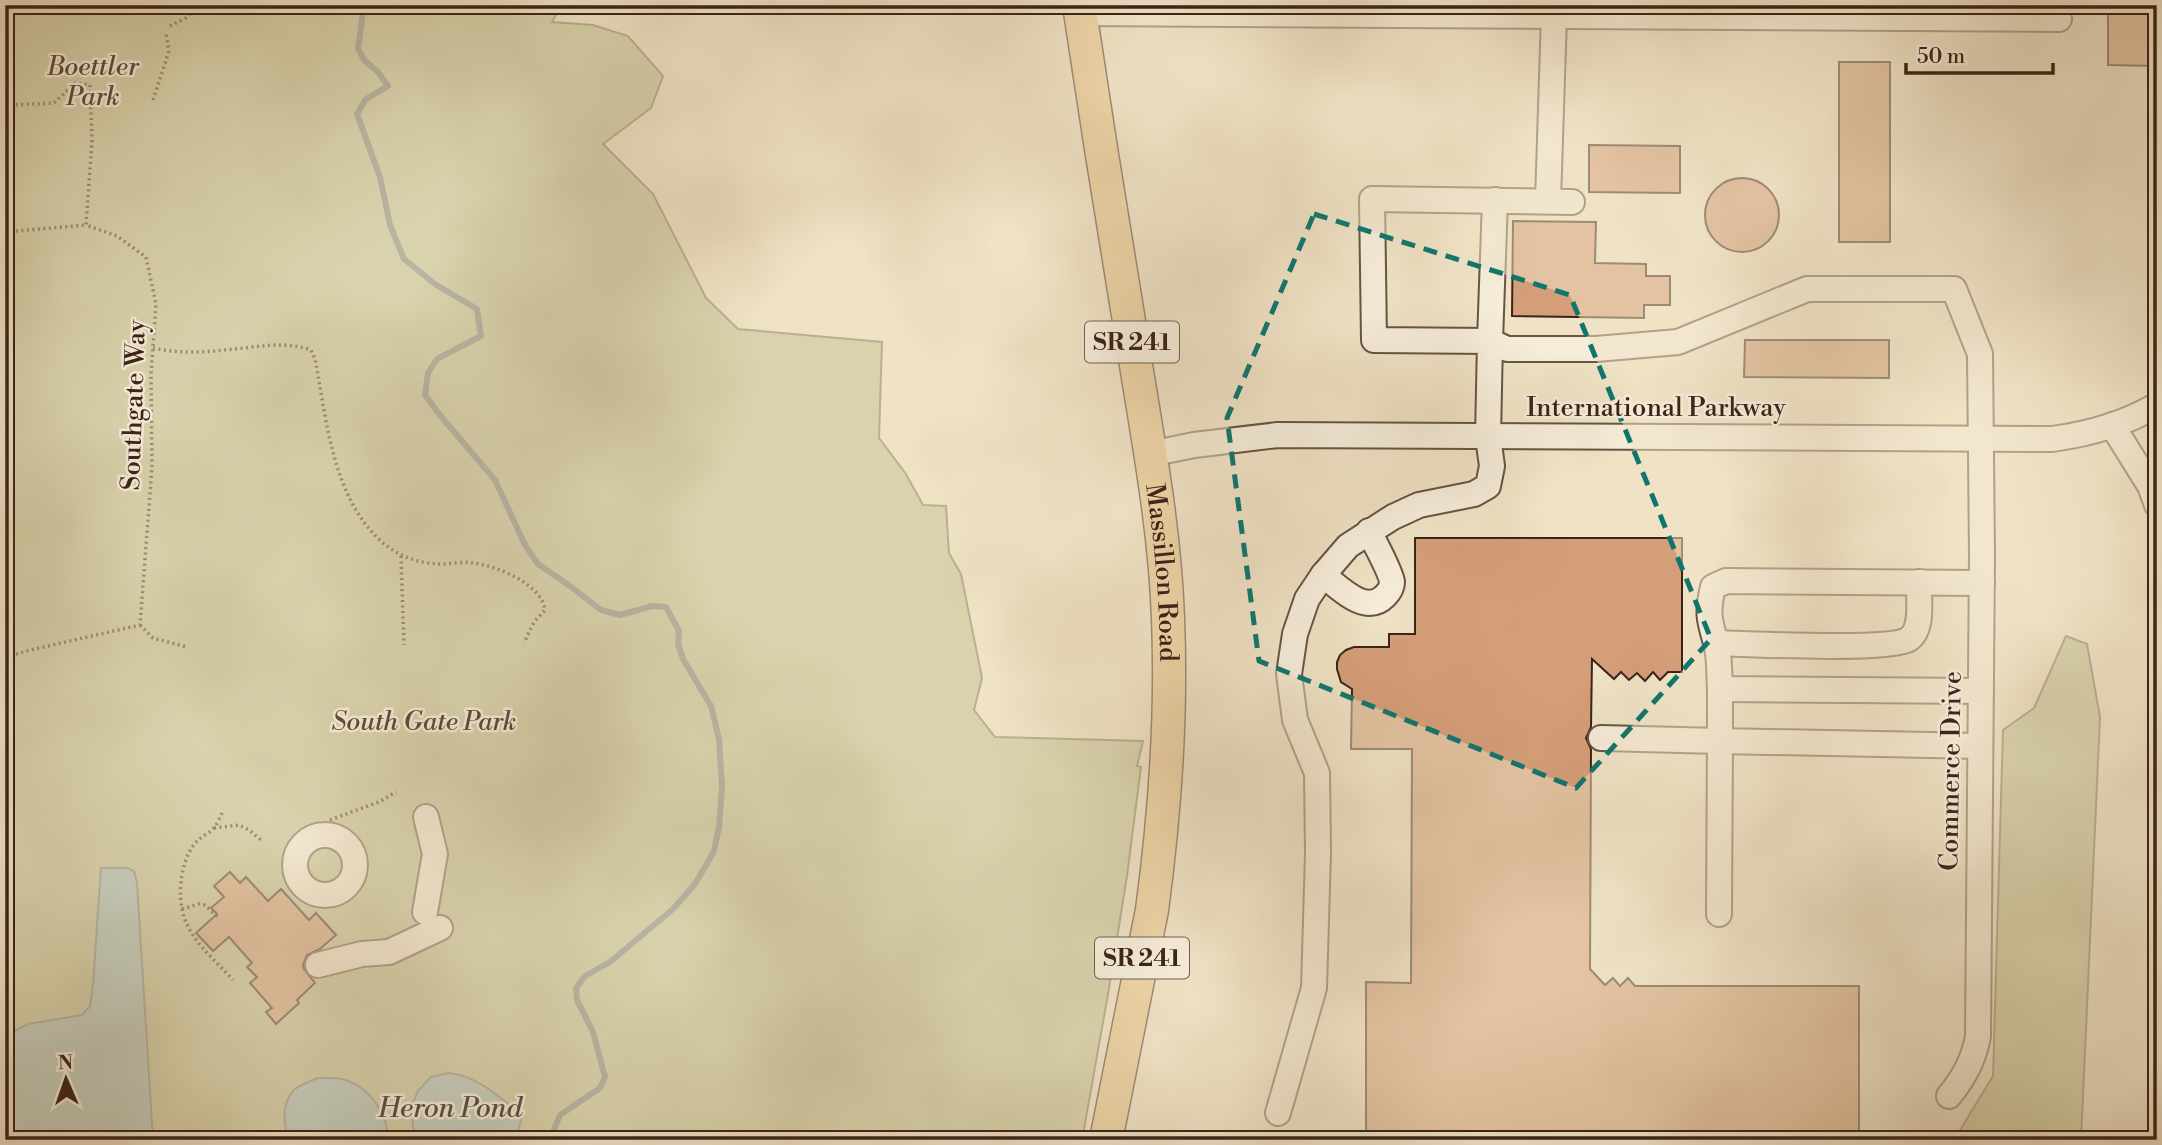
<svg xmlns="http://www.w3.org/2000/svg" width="2162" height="1145" viewBox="0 0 2162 1145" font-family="'Libre Bodoni',serif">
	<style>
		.green { fill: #bec291; stroke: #7c7255; stroke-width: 2 }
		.water { fill: #9bbdbb; stroke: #757f7a; stroke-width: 2 }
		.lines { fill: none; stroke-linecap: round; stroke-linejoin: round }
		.stream { stroke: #757f7a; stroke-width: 6 }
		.building { fill: #d49e78; stroke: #3b2319; stroke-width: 2 }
		.minor-casing { stroke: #685344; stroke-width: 28 }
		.major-casing { stroke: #3b2319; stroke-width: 35 }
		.path { stroke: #3b2319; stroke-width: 3.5; stroke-dasharray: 2 3.5; stroke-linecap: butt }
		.minor { stroke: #f5ecd9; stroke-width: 24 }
		.major { stroke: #e8c182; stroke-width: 32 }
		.marked { fill: none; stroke: #0f766e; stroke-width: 5; stroke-dasharray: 14 9; stroke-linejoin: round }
		.labels { text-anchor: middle; stroke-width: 5; stroke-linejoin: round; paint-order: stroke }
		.shield { fill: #f5ecd9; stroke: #735f53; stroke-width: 2 }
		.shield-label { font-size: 24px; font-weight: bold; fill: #3b2319 }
		.park-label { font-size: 26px; font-style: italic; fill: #5c4b37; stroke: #f5ecd9 }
		.street-label { font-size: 26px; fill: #3b2319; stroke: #f5ecd9 }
		.water-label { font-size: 28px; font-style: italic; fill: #58514a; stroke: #f5ecd9 }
	</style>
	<rect width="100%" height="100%" fill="#efe2c5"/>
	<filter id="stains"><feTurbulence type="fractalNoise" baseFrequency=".00286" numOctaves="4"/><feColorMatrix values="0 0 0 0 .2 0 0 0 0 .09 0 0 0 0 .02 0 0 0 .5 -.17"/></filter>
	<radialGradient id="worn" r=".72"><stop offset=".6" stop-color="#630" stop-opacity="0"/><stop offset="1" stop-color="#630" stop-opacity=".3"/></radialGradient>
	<!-- green -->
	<g class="green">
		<path d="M5,5H561L552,22L593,25L628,36L663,76L651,108L603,144L653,194L706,298L738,329L882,342L879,438L906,474L923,505L946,506L949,553L961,574L982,678L974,710L995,737L1143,741L1137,766L1141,767L1127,876L1107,1000L1082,1140H5Z"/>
		<path d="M2066,636L2087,644L2100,717L2081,1140H1954L1993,1076L2003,730L2034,708Z"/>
	</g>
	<!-- water -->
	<g class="water">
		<path d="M101,868H128L134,871L137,883L153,1140H5V1036L28,1024L82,1015L90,1006L93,985Z"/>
		<path d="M449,1073C478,1076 500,1098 522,1115L516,1140H421L413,1128L412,1105L418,1091L431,1077Z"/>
		<path d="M318,1078C327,1078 338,1077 346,1080C371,1089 388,1114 388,1140H288C284,1123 281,1105 293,1091C298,1085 311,1081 318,1078Z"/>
	</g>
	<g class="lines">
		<!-- stream -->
		<path class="stream" d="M364,5L358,48L364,60L378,72L388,86L366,99L357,114L380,177L390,225L404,259L435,284L477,309L481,336L437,359L428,373L425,395L439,414L495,480L525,545L538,564L570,586L601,610L620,615L652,606L666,607L679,631L678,644L683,659L711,706L719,739L722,787L719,827L714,851L695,884L673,909L610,962L585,976L576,988L577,1000L593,1032L605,1077L600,1088L560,1115L550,1140"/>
	</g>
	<!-- building -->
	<g class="building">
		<path d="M2108,5H2157V66L2108,65Z"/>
		<rect x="1839" y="62" width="51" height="180"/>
		<path d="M1589,145L1680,146V193L1589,192Z"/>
		<circle cx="1742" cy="215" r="37"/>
		<path d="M1513,221L1596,222L1595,263L1646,264V276H1670V305H1644V318L1512,316Z"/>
		<path d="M1745,340H1889V378L1744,377Z"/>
		<path d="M1415,538H1682V672H1668L1660,680L1653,672L1645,681L1637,673L1629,680L1621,672L1614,679L1592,659L1591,727L1586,738L1591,749L1590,969L1605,985L1613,978L1620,986L1628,978L1635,986H1859V1140H1366V982L1411,983L1412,749H1351L1352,689L1341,682L1337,669V662L1340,655L1346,650L1354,647H1389V634H1415Z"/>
		<path d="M230,872L240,883L246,877L268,901L281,889L309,920L316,913L336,935L320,949L307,955L303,965L304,969L315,983L297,1000L299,1003L276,1024L266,1012L272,1008L250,983L257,977L247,967L252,963L229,937L213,951L196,933L217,914L211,908L224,897L214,886Z"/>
	</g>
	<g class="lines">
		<defs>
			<g id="minor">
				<path d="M1080,13L2059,19"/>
				<path d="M1495,200L1490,341L1507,349H1596L1678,342L1807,289H1954L1980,354L1982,555L1978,1036C1974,1060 1964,1078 1949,1096"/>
				<path d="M1548,201L1554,16"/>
				<path d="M2112,425L2150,486L2157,505"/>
				<path d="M1150,454L1194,445L1278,435L2052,439C2089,434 2125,424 2157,405"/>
				<path d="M1323,575C1339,587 1365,616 1385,596C1389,592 1392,588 1392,582C1391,572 1374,542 1369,531"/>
				<path d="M1716,643C1746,644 1891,651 1909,639C1924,628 1918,598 1919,582"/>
				<path d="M1720,689V741L1980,746"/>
				<path d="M1981,691L1720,689C1719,674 1720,657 1716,643C1709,620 1707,612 1713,587L1726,581L1982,583"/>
				<path d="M1601,738L1720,741L1719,914"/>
				<circle cx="325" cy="865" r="30"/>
				<path d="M425,912L435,854L426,817"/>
				<path d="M318,965L362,954L389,952L440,928"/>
				<path d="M1278,1113L1314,988L1318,853L1317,773L1295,720L1289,674L1295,634L1307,599L1323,575L1348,546L1393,517L1419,505L1474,494L1488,486L1492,466L1488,437L1490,341L1374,340L1372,199L1572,202"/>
			</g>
			<g id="major">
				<path id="s1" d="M1079,5C1096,119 1114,232 1133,346C1147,436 1165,527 1168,619C1172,716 1165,813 1152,910L1106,1140"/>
			</g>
		</defs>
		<!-- minor casing -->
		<use href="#minor" class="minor-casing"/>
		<!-- major casing -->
		<use href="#major" class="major-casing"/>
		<!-- path -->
		<g class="path">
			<path d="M170,26L188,17L194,5"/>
			<path d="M153,100L169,51L166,33"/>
			<path d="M5,103L13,105L54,103L75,83L90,85L92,141L86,225L117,236L146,257L156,304L151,374L152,467L140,625L26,651L5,658"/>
			<path d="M5,232L86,225"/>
			<path d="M153,348C177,353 200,353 224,350C253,348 282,340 311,350L315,359C327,421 332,497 382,542C398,556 420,564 441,564C452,564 463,561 473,563C497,566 542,584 545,610L534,622L524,643"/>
			<path d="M401,556L404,645"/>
			<path d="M140,625L153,638L187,647"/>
			<path d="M222,813C220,818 217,824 214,828C207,835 199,837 193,846C186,856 182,870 181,882C176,930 204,948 233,980"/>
			<path d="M330,820L379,802L396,792"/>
			<path d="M214,828L239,825L249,830L262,841"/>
			<path d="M182,909L199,904L205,905L218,917"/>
		</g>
		<!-- minor -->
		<use href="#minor" class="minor"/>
		<!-- major -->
		<use href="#major" class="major"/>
	</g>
	<!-- marked area -->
	<path d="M0 0H2162V1145H0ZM1314,214L1570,295L1711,639L1576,788L1259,661L1227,418Z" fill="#efe2c5" fill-opacity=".55" fill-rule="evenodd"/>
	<path class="marked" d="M1314,214L1570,295L1711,639L1576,788L1259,661L1227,418Z"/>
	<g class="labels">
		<!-- shield labels -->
		<g class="shield">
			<rect x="1085" y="321.5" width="94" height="41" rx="5"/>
			<rect x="1095" y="937.5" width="94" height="41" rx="5"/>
		</g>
		<g class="shield-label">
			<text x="1132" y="350">SR 241</text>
			<text x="1142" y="966">SR 241</text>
		</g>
		<!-- park labels -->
		<g class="park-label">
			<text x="93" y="75">Boettler<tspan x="93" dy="30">Park</tspan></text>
			<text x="424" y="730">South Gate Park</text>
		</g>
		<!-- street labels -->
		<g class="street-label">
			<text transform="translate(133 405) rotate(-88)" y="9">Southgate Way</text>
			<text x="1656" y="416">International Parkway</text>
			<text dy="9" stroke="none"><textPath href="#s1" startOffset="574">Massillon Road</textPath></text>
			<text transform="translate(1950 771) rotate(-89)" y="9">Commerce Drive</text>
		</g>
		<!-- water labels -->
		<g class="water-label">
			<text x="450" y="1117">Heron Pond</text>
		</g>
	</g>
	<!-- margin -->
	<rect width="2162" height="1145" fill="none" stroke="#efe2c5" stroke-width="28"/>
	<rect x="7" y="7" width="2148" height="1131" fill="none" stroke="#3b2319" stroke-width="3.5"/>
	<rect x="14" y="14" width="2134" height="1117" fill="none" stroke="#3b2319" stroke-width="2"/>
	<!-- north arrow -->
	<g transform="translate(66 1079) rotate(358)" stroke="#f5ecd9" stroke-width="5" paint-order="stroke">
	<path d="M0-5L12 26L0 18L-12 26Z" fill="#3b2319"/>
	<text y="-10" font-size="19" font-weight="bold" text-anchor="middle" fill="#3b2319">N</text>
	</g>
	<!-- scale -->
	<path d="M1906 63v10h147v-10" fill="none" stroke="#3b2319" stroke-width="3.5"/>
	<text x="1917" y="63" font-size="21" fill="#3b2319" stroke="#f5ecd9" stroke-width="5" paint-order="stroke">50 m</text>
	<rect width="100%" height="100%" filter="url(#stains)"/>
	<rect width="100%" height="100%" fill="url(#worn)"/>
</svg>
